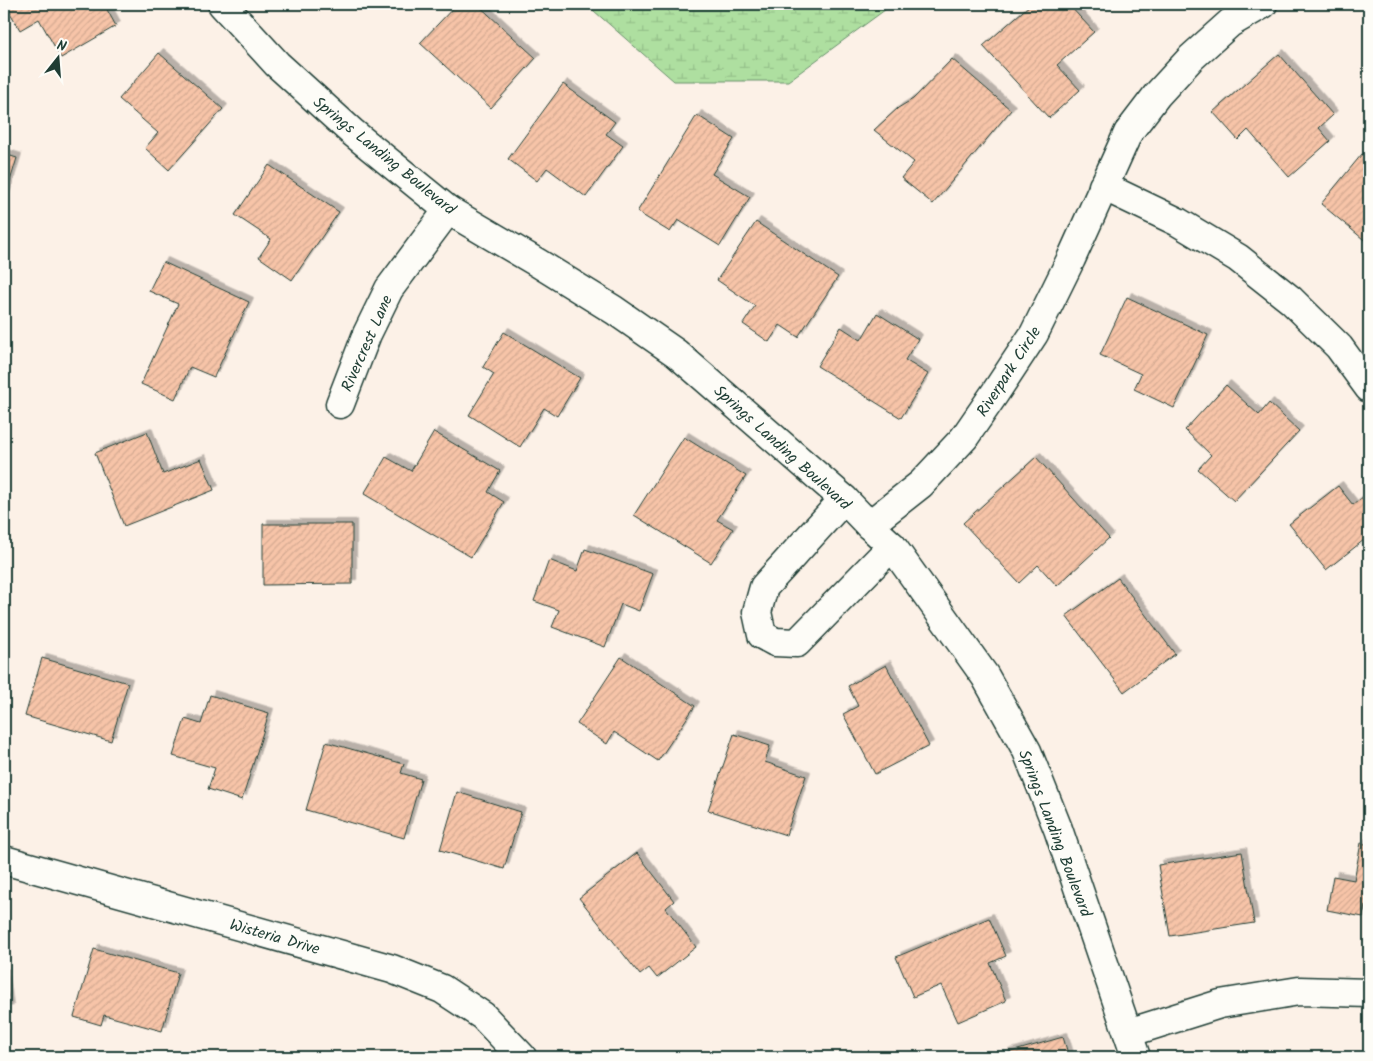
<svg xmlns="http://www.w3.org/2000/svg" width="1373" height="1061" viewBox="0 0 1373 1061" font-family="Kalam,sans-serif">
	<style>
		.wetland { fill: url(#wetland-marsh); stroke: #668e6a }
		.building { fill: url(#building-hatch); stroke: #1f3d34; filter: url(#shadow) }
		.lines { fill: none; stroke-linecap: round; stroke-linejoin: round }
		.minor-casing { stroke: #1f3d34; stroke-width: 31 }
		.minor { stroke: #fdfcf7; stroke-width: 28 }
		.labels { text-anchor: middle; stroke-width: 4; stroke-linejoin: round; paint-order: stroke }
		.street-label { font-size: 16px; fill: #1f3d34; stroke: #fdfcf7 }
	</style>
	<defs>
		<pattern id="wetland-marsh" width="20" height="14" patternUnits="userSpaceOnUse" patternTransform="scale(1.25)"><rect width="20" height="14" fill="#aedfa0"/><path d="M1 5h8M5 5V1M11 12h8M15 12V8" fill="none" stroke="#95c08a"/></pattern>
		<pattern id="building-hatch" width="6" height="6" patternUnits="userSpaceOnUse" patternTransform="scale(1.25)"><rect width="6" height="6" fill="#f7c4a8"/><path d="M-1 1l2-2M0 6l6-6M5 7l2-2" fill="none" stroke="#d3a991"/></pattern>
		<filter id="shadow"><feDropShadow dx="4.5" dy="-4.5" stdDeviation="0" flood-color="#0004"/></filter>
	</defs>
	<rect width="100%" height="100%" fill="#fcf1e7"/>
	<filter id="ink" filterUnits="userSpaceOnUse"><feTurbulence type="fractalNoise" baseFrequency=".02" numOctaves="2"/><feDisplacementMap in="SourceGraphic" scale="10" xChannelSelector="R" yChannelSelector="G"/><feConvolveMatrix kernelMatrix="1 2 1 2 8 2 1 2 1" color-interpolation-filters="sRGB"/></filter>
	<g filter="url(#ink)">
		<!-- wetland -->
		<path class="wetland" d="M586,4H893L788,81H674Z"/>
		<!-- building -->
		<g class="building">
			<path d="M5,4H104L116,26L61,58L39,19L20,30Z"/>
			<path d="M457,4H477L536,58L491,108L420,43Z"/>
			<path d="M1031,4H1068L1094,32L1057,65L1080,90L1049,118L983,46Z"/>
			<path d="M159,53L223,109L169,170L145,148L158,133L119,99Z"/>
			<path d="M1279,54L1333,115L1319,128L1330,141L1289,177L1248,130L1238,140L1213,112Z"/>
			<path d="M952,59L1011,110L933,204L901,178L914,162L874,130L898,108L913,99Z"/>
			<path d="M563,84L615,122L606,134L623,146L586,197L547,168L537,181L508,159Z"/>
			<path d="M697,115L734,139L712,174L750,197L720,246L678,220L670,232L637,212Z"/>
			<path d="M4,154L17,158L4,201Z"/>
			<path d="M1362,154L1369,160V244L1321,204Z"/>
			<path d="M269,165L339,212L292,280L259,257L271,239L235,215Z"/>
			<path d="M756,222L838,277L798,337L780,325L769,342L743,324L755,306L717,280Z"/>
			<path d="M163,262L249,302L214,377L190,367L175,399L141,384L178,304L149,291Z"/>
			<path d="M1127,297L1208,335L1174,408L1134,389L1141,374L1100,355Z"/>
			<path d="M877,313L918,339L905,360L928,374L901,418L817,366L841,327L861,340Z"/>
			<path d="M504,332L580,378L557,416L544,408L520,447L469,415L494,374L483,367Z"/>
			<path d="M1226,385L1259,415L1269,403L1299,431L1234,501L1198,469L1211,455L1185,430Z"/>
			<path d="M147,432L163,474L201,459L214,490L124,526L95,453Z"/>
			<path d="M434,432L500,471L488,492L504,502L471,557L364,494L386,457L411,471Z"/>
			<path d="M684,437L746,476L717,520L733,529L711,563L634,515Z"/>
			<path d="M1036,457L1109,538L1057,586L1038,565L1019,583L963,523Z"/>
			<path d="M1338,486L1353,505L1369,492V536L1326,570L1289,524Z"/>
			<path d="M263,524H352V584L263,585Z"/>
			<path d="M585,549L653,574L639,611L621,604L605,647L552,627L559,610L534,601L549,560L577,571Z"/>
			<path d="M1118,578L1175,654L1124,692L1066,616Z"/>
			<path d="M621,657L695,706L658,761L614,732L607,744L577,724Z"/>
			<path d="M42,658L128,683L111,741L25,716Z"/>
			<path d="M886,665L929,746L875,774L843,714L858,706L848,686Z"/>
			<path d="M210,695L269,713L242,800L208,789L215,768L173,756L185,719L201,724Z"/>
			<path d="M734,734L770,746L765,762L806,776L786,835L708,810Z"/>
			<path d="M326,742L404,764L401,773L421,779L404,838L306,810Z"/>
			<path d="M457,792L521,812L504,869L440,850Z"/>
			<path d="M1361,843L1369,845V905H1365L1363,917L1327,910L1333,876L1354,880Z"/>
			<path d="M1242,852L1254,923L1170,936L1158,865Z"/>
			<path d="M637,853L674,901L666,908L696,947L657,978L649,968L640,975L579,898Z"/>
			<path d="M989,918L1006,956L990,963L1006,1001L958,1022L941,985L913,997L896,957Z"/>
			<path d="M94,949L178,973L162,1031L104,1015L101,1025L74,1017Z"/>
			<path d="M4,973L9,1010L4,1011Z"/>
			<path d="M1063,1037L1069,1057H1005L1004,1054Z"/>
		</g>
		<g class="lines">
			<defs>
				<g id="minor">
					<path d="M222,4L277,64L352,132L448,210L538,263L614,310L676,353L844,499L869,525L892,546L985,676L1027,751L1058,829L1136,1057"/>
					<path d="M1103,186L1178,222L1238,258L1291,300L1339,347L1369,388"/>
					<path d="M340,404L367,334L389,289L448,210"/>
					<path d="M844,499L764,587L757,612L762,635L775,642L797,643L892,546"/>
					<path d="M869,525L921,484L964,438L995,393L1034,334L1071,259L1128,133L1157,95L1191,58L1230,23L1263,4"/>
					<path d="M4,860L392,969L442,989L483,1016L522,1057"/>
					<path d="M1128,1033L1220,1004L1299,991L1369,993"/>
				</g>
			</defs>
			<!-- minor casing -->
			<use href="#minor" class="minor-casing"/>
			<!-- minor -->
			<use href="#minor" class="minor"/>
		</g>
	</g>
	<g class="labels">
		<!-- street labels -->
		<g class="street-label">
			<text transform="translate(385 155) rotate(39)" y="6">Springs Landing Boulevard</text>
			<text transform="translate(366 343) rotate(-66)" y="6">Rivercrest Lane</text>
			<text transform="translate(1008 371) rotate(-57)" y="6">Riverpark Circle</text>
			<text transform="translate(783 447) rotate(42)" y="6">Springs Landing Boulevard</text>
			<text transform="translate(1056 833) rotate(69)" y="6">Springs Landing Boulevard</text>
			<text transform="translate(275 936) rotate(16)" y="6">Wisteria Drive</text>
		</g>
	</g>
	<!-- margin -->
	<rect width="1373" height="1061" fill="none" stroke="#fdfcf7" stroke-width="20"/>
	<rect x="10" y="10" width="1353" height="1041" fill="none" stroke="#1f3d34" stroke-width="2" filter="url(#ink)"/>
	<!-- north arrow -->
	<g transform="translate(58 58) rotate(17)" stroke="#fdfcf7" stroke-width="4" paint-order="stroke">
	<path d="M0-4L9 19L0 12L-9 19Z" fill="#1f3d34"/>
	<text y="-8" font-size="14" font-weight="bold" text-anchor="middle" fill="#1f3d34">N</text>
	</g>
</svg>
